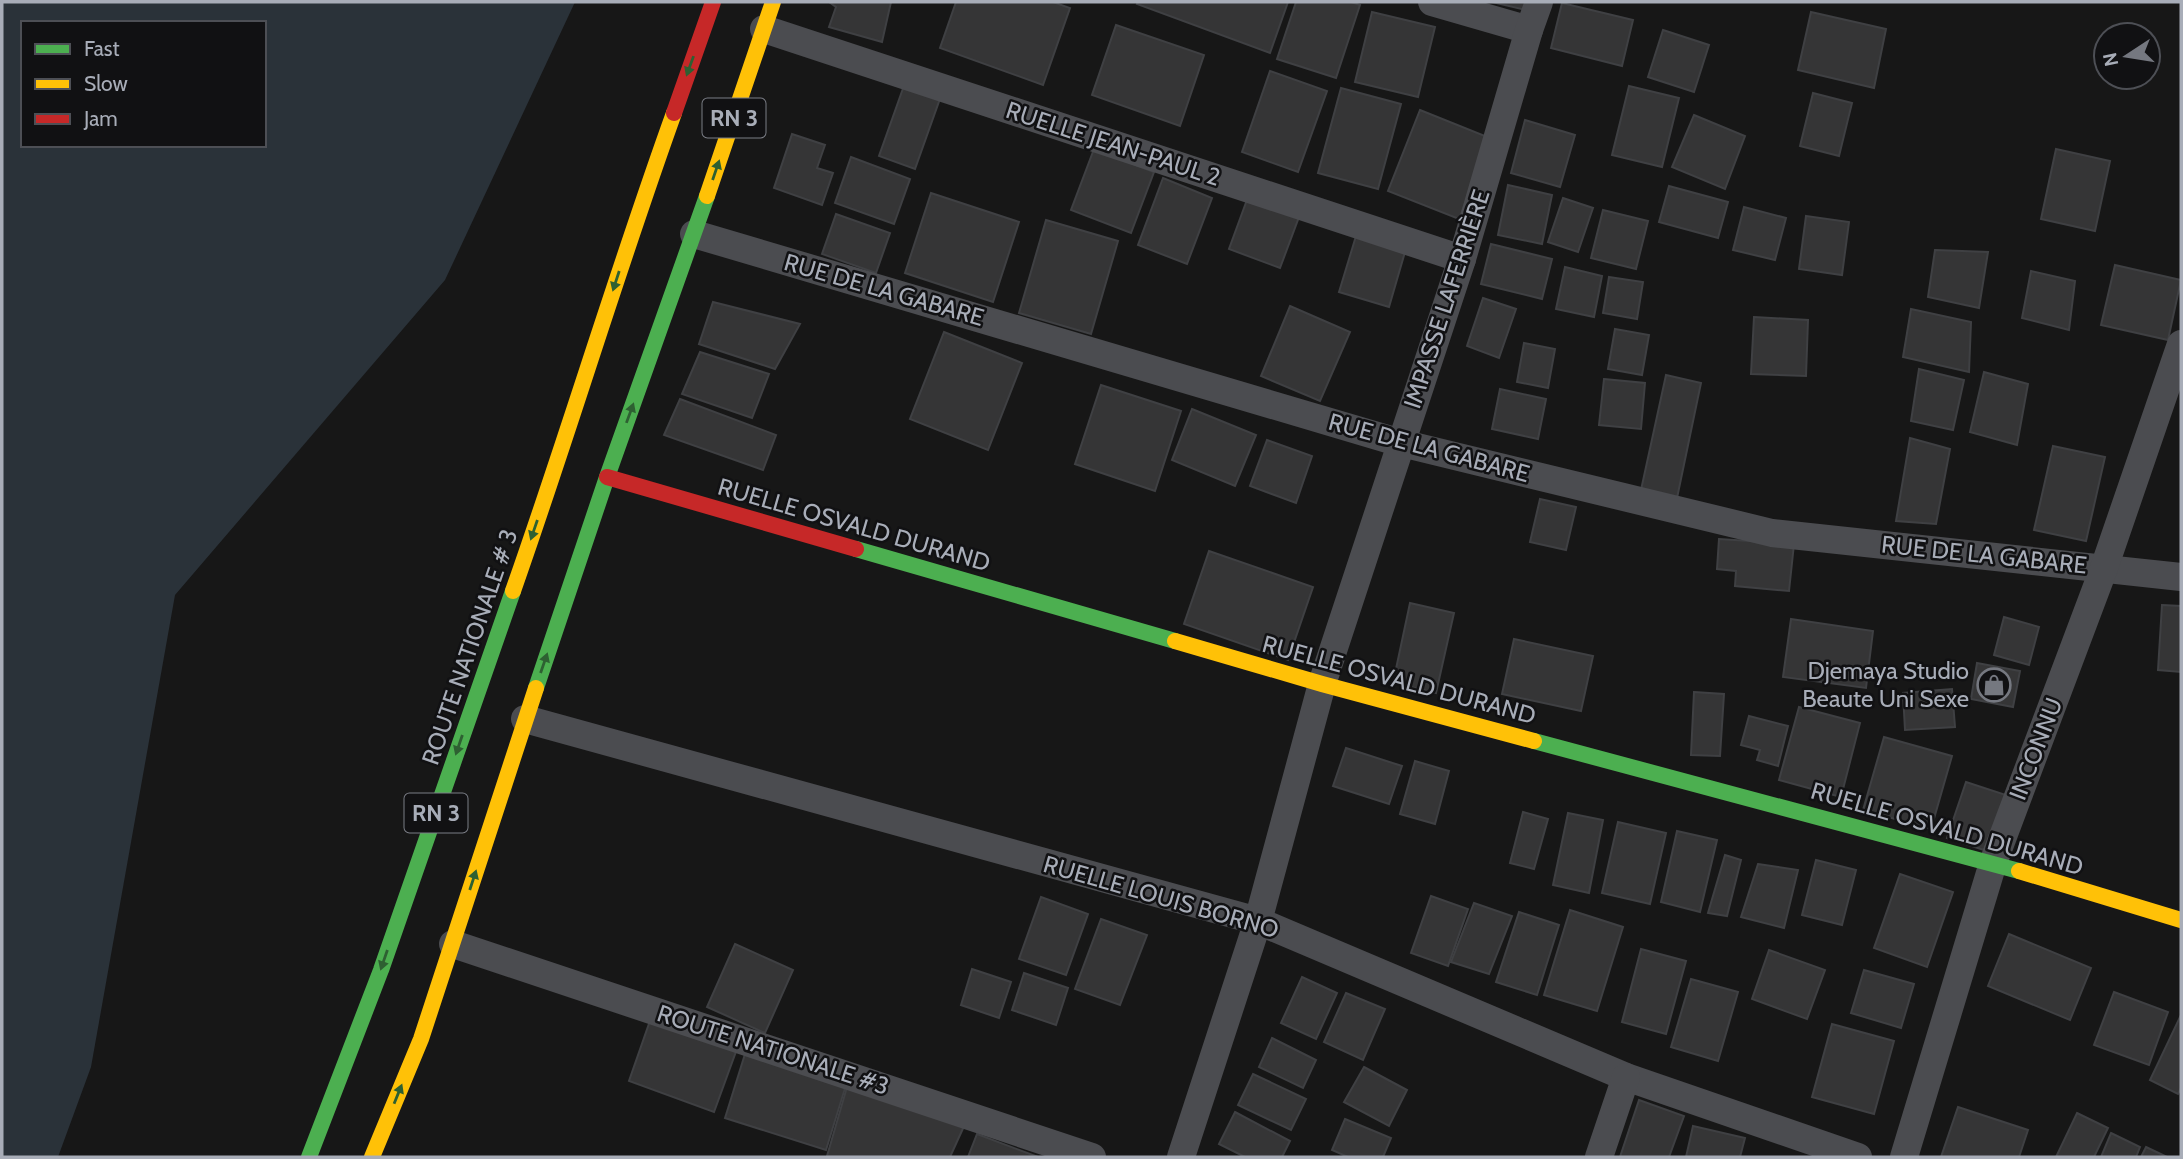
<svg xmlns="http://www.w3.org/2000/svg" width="2183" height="1159" viewBox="0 0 2183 1159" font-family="Cabin,sans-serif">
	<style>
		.water { fill: #2a3239; fill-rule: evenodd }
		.building { fill: #353536; stroke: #3f4043; stroke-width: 2 }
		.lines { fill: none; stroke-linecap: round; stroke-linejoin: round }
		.street { stroke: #4b4c50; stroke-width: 28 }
		.fast { stroke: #4caf50; stroke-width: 16 }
		.slow { stroke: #ffc107; stroke-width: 16 }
		.jam { stroke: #c62828; stroke-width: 16 }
		.oneway { fill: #2e6032 }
		.labels { text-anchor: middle; stroke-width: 5; stroke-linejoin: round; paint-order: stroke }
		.shield { fill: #111113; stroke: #7b7e86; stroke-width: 2 }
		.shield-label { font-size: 23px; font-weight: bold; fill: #a8adb8 }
		.street-label { font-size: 24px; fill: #a8adb8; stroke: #111113 }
		.poi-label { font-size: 24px; fill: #a8adb8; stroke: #111113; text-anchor: end }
	</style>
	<rect width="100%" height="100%" fill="#171717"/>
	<!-- water -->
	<path class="water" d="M2,2H575L445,280L175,595L91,1067L58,1157H2ZM23,23H264V145H23Z"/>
	<!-- building -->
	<g class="building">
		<path d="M829,2H891L882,42L829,27L836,7Z"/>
		<path d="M956,2H1053L1070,8L1043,85L940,48Z"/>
		<path d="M1138,2H1288L1270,53L1137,4Z"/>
		<path d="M1296,2H1351L1360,5L1336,78L1277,59Z"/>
		<path d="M1492,2H1527L1526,10Z"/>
		<path d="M1562,3L1633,20L1622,66L1551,48Z"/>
		<path d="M1372,12L1435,27L1418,97L1355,82Z"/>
		<path d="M1811,12L1886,29L1874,88L1798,70Z"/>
		<path d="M1116,25L1204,55L1180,126L1092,95Z"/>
		<path d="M1663,30L1709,45L1694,92L1648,77Z"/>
		<path d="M1270,71L1327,91L1298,172L1242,152Z"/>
		<path d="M906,80L942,93L915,169L879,156Z"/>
		<path d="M1629,86L1679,98L1662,167L1612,155Z"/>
		<path d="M1341,88L1401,104L1378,189L1318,173Z"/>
		<path d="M1813,93L1852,103L1839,156L1800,146Z"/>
		<path d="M1420,110L1490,138L1459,219L1388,191Z"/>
		<path d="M1694,115L1745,136L1725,189L1672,167Z"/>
		<path d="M1525,120L1575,135L1560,187L1511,173Z"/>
		<path d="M792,134L825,145L817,168L833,173L822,205L774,188Z"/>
		<path d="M1094,149L1154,172L1131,233L1071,210Z"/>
		<path d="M2056,149L2110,161L2095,231L2041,219Z"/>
		<path d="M851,157L910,179L894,224L835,203Z"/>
		<path d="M1163,178L1212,198L1187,264L1138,245Z"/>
		<path d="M1508,185L1552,195L1542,244L1498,235Z"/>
		<path d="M1669,186L1728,202L1718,238L1659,222Z"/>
		<path d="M931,193L1019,222L993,302L905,273Z"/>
		<path d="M1248,197L1299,217L1280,268L1229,249Z"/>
		<path d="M1563,198L1593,208L1578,252L1548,242Z"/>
		<path d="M1744,207L1786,218L1775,260L1733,250Z"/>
		<path d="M1603,210L1648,221L1636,269L1591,258Z"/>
		<path d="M836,214L890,233L876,273L822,254Z"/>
		<path d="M1806,216L1849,222L1842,275L1799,269Z"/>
		<path d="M1046,220L1118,241L1091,334L1019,313Z"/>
		<path d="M1356,236L1405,252L1389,307L1339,292Z"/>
		<path d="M1491,244L1552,259L1542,299L1481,284Z"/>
		<path d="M1935,250L1988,252L1979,308L1928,297Z"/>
		<path d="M2115,265L2181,280L2168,340L2101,325Z"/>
		<path d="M1565,267L1602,276L1594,317L1556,309Z"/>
		<path d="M2031,271L2075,281L2069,330L2022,318Z"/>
		<path d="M1609,277L1643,282L1637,319L1603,313Z"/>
		<path d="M1483,298L1516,309L1499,358L1467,346Z"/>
		<path d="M713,302L800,324L775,369L699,344Z"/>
		<path d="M1290,306L1350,332L1320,401L1261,376Z"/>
		<path d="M1911,309L1971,322L1969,372L1903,357Z"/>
		<path d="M1754,317L1808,320L1806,376L1751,374Z"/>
		<path d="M1615,329L1649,335L1642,375L1608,369Z"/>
		<path d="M944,332L1022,363L988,450L910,419Z"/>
		<path d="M1524,343L1555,349L1548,388L1517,382Z"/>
		<path d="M700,352L769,374L752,418L682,394Z"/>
		<path d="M1919,369L1964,380L1953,430L1911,421Z"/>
		<path d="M1984,372L2028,384L2017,445L1970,432Z"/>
		<path d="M1666,375L1701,383L1677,498L1641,490Z"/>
		<path d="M1604,379L1645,383L1641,429L1599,425Z"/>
		<path d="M1101,385L1181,411L1155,491L1075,464Z"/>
		<path d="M1500,389L1546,399L1538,439L1492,429Z"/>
		<path d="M680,399L776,435L763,470L664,435Z"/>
		<path d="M1192,409L1256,435L1235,486L1172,460Z"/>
		<path d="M1910,438L1950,449L1936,524L1896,521Z"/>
		<path d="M1267,440L1312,456L1296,503L1250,486Z"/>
		<path d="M2053,446L2105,457L2086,541L2034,530Z"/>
		<path d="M1540,499L1576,507L1566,550L1530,542Z"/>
		<path d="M1719,539L1794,544L1789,591L1735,586L1736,571L1717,569Z"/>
		<path d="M1209,551L1313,587L1288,660L1184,624Z"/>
		<path d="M1410,603L1454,613L1436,693L1393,683Z"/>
		<path d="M2162,605L2181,606V672L2158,670Z"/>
		<path d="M2004,617L2039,627L2029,665L1994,655Z"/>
		<path d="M1791,619L1873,631L1866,688L1783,677Z"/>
		<path d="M1514,639L1593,656L1581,711L1502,694Z"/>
		<path d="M1977,663L2020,671L2013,707L1971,699Z"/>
		<path d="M1952,689L1955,727L1905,730L1903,693Z"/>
		<path d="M1694,692L1724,694L1720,756L1691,755Z"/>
		<path d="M1799,707L1860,723L1841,797L1779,780Z"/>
		<path d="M1749,716L1788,726L1778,766L1757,760L1760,750L1741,745Z"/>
		<path d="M1884,737L1952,756L1931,829L1863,810Z"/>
		<path d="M1346,748L1402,766L1389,804L1333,786Z"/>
		<path d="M1415,761L1449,771L1435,824L1400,814Z"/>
		<path d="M1966,782L2006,795L1984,850L1947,838Z"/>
		<path d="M1523,812L1548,819L1534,869L1510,863Z"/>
		<path d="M1568,813L1603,820L1589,893L1553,885Z"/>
		<path d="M1618,822L1666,833L1650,904L1602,893Z"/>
		<path d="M1677,831L1717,840L1700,912L1661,902Z"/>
		<path d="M1725,855L1741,860L1727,916L1708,913Z"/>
		<path d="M1816,860L1856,870L1842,925L1802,915Z"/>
		<path d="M1758,864L1798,870L1784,928L1741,917Z"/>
		<path d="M1900,874L1953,892L1927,967L1874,948Z"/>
		<path d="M1431,896L1468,909L1448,966L1411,953Z"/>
		<path d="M1041,897L1088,914L1066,975L1019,959Z"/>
		<path d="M1474,903L1512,916L1489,974L1451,962Z"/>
		<path d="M1570,910L1623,927L1597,1011L1544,995Z"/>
		<path d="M1519,912L1559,925L1537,995L1496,982Z"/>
		<path d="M1101,919L1147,935L1120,1005L1075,989Z"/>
		<path d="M2009,934L2091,968L2070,1020L1988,986Z"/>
		<path d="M735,944L793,970L765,1033L707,1007Z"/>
		<path d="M1641,949L1686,961L1666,1034L1622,1022Z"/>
		<path d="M1769,950L1825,970L1807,1019L1752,999Z"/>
		<path d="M972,969L1011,982L999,1018L961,1005Z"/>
		<path d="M1864,970L1914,984L1901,1028L1851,1013Z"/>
		<path d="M1024,973L1068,988L1056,1025L1012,1010Z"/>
		<path d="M1302,977L1337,993L1316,1039L1281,1023Z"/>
		<path d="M1691,979L1738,992L1718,1061L1671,1047Z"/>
		<path d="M2114,992L2168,1012L2149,1065L2094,1045Z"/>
		<path d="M1346,993L1385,1009L1363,1060L1324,1042Z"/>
		<path d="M652,1015L738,1046L714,1112L629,1081Z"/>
		<path d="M2181,1015V1088L2178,1094L2150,1080Z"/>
		<path d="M1832,1024L1894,1041L1874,1114L1812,1097Z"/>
		<path d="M1272,1038L1316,1060L1303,1088L1259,1067Z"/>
		<path d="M745,1054L846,1085L826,1150L725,1118Z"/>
		<path d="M1364,1067L1407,1090L1389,1126L1344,1102Z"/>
		<path d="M1253,1074L1306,1099L1291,1130L1238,1105Z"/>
		<path d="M847,1087L965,1124L950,1157L827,1156Z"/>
		<path d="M1639,1100L1684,1116L1669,1157H1620Z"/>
		<path d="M1958,1107L2028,1130L2019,1157H1941Z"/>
		<path d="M1235,1112L1290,1141L1282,1157H1245L1219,1144Z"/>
		<path d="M2077,1113L2108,1128L2094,1157H2056Z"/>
		<path d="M1345,1119L1391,1138L1383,1157H1348L1332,1150Z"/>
		<path d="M1693,1126L1745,1138L1740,1157H1686Z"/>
		<path d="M2111,1133L2140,1147L2136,1157H2101Z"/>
		<path d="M977,1134L1038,1157H968Z"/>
		<path d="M2146,1147L2167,1157H2141Z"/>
	</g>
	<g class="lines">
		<!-- street -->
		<g class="street">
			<path d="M1432,2L1529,30"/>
			<path d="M764,29L1462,259"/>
			<path d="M694,234L1401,443L1772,533L2181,577"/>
			<path d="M525,719L1258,921L1626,1077L1858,1157"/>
			<path d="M453,944L1092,1157"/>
			<path d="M1181,1157L1258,921L1322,684L1462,259L1529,30L1539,2"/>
			<path d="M1599,1157L1626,1077"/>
			<path d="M1904,1157L1993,863L2104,568L2181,344"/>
		</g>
		<!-- fast -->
		<g class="fast">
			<path d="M856,549L1175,641"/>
			<path d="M536,688L607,477L707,196"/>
			<path d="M1534,741L2019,871"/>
			<path d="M309,1157L381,970L513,591"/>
		</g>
		<!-- slow -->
		<g class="slow">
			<path d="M707,196L773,2"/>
			<path d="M513,591C569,432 617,271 674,113"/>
			<path d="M1175,641L1322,684L1534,741"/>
			<path d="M2019,871L2181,920"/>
			<path d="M372,1157L421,1039L536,688"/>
		</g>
		<!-- jam -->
		<g class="jam">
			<path d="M674,113L713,2"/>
			<path d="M607,477L856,549"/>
		</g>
	</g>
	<!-- one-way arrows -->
	<defs><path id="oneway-solid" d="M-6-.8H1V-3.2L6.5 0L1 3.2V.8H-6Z" transform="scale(1.75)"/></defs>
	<g class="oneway">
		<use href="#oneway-solid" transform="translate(690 66) rotate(110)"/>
		<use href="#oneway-solid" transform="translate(716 170) rotate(-71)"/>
		<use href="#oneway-solid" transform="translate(616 281) rotate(108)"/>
		<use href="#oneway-solid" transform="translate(630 413) rotate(-70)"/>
		<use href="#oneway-solid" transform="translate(534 530) rotate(109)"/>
		<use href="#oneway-solid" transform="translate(544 663) rotate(-71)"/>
		<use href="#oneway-solid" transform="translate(459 745) rotate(109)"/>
		<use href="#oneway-solid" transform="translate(473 880) rotate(-72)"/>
		<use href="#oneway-solid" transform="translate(384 960) rotate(109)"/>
		<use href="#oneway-solid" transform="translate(398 1094) rotate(-68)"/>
	</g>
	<!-- icons -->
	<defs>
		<symbol id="shop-ring" viewBox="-11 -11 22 22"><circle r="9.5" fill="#111113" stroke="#757880" stroke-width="1.5"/><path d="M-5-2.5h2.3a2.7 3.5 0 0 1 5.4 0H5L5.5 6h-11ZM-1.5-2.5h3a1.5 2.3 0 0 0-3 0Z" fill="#757880"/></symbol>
	</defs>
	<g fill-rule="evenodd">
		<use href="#shop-ring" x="1975" y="666" width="38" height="38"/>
	</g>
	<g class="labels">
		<!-- shield labels -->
		<g class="shield">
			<rect x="702.5" y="98.5" width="63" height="39" rx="5"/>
			<rect x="404.5" y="793.5" width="63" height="39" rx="5"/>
		</g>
		<g class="shield-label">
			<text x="734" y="126">RN 3</text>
			<text x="436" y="821">RN 3</text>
		</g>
		<!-- street labels -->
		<g class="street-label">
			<text transform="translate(1113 144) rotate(18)" y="8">RUELLE JEAN-PAUL 2</text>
			<text transform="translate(884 290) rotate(16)" y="8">RUE DE LA GABARE</text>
			<text transform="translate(1447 299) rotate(-72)" y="8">IMPASSE LAFERRIÈRE</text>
			<text transform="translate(1429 448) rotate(15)" y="8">RUE DE LA GABARE</text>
			<text transform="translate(854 525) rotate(16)" y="8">RUELLE OSVALD DURAND</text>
			<text transform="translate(1984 555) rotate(6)" y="8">RUE DE LA GABARE</text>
			<text transform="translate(470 647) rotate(-71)" y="8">ROUTE NATIONALE # 3</text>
			<text transform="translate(1399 680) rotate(15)" y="8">RUELLE OSVALD DURAND</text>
			<text transform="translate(2036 749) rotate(-69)" y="8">INCONNU</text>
			<text transform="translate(1947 829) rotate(16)" y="8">RUELLE OSVALD DURAND</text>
			<text transform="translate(1161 897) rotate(16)" y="8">RUELLE LOUIS BORNO</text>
			<text transform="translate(773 1050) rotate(18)" y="8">ROUTE NATIONALE #3</text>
		</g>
		<!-- poi labels -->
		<g class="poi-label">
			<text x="1969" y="679">Djemaya Studio<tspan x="1969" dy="28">Beaute Uni Sexe</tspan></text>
		</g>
	</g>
	<!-- border -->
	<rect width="2183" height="1159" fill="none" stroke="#a8adb8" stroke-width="7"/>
	<!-- legend -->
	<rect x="21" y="21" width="245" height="126" fill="#111113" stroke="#4d4f55" stroke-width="2"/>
	<rect x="35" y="44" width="35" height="10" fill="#4caf50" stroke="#4d4f55" stroke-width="2"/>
	<text x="84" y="56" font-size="21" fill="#a8adb8">Fast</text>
	<rect x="35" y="79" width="35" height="10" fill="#ffc107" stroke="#4d4f55" stroke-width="2"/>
	<text x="84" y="91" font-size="21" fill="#a8adb8">Slow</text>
	<rect x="35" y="114" width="35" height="10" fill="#c62828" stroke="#4d4f55" stroke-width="2"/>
	<text x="84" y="126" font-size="21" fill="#a8adb8">Jam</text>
	<!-- north arrow -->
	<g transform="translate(2127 56) rotate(258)"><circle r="33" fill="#111113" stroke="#4d4f55" stroke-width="2"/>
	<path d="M0-5L12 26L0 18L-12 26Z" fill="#757880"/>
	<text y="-10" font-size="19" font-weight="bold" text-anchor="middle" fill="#a8adb8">N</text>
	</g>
</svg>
